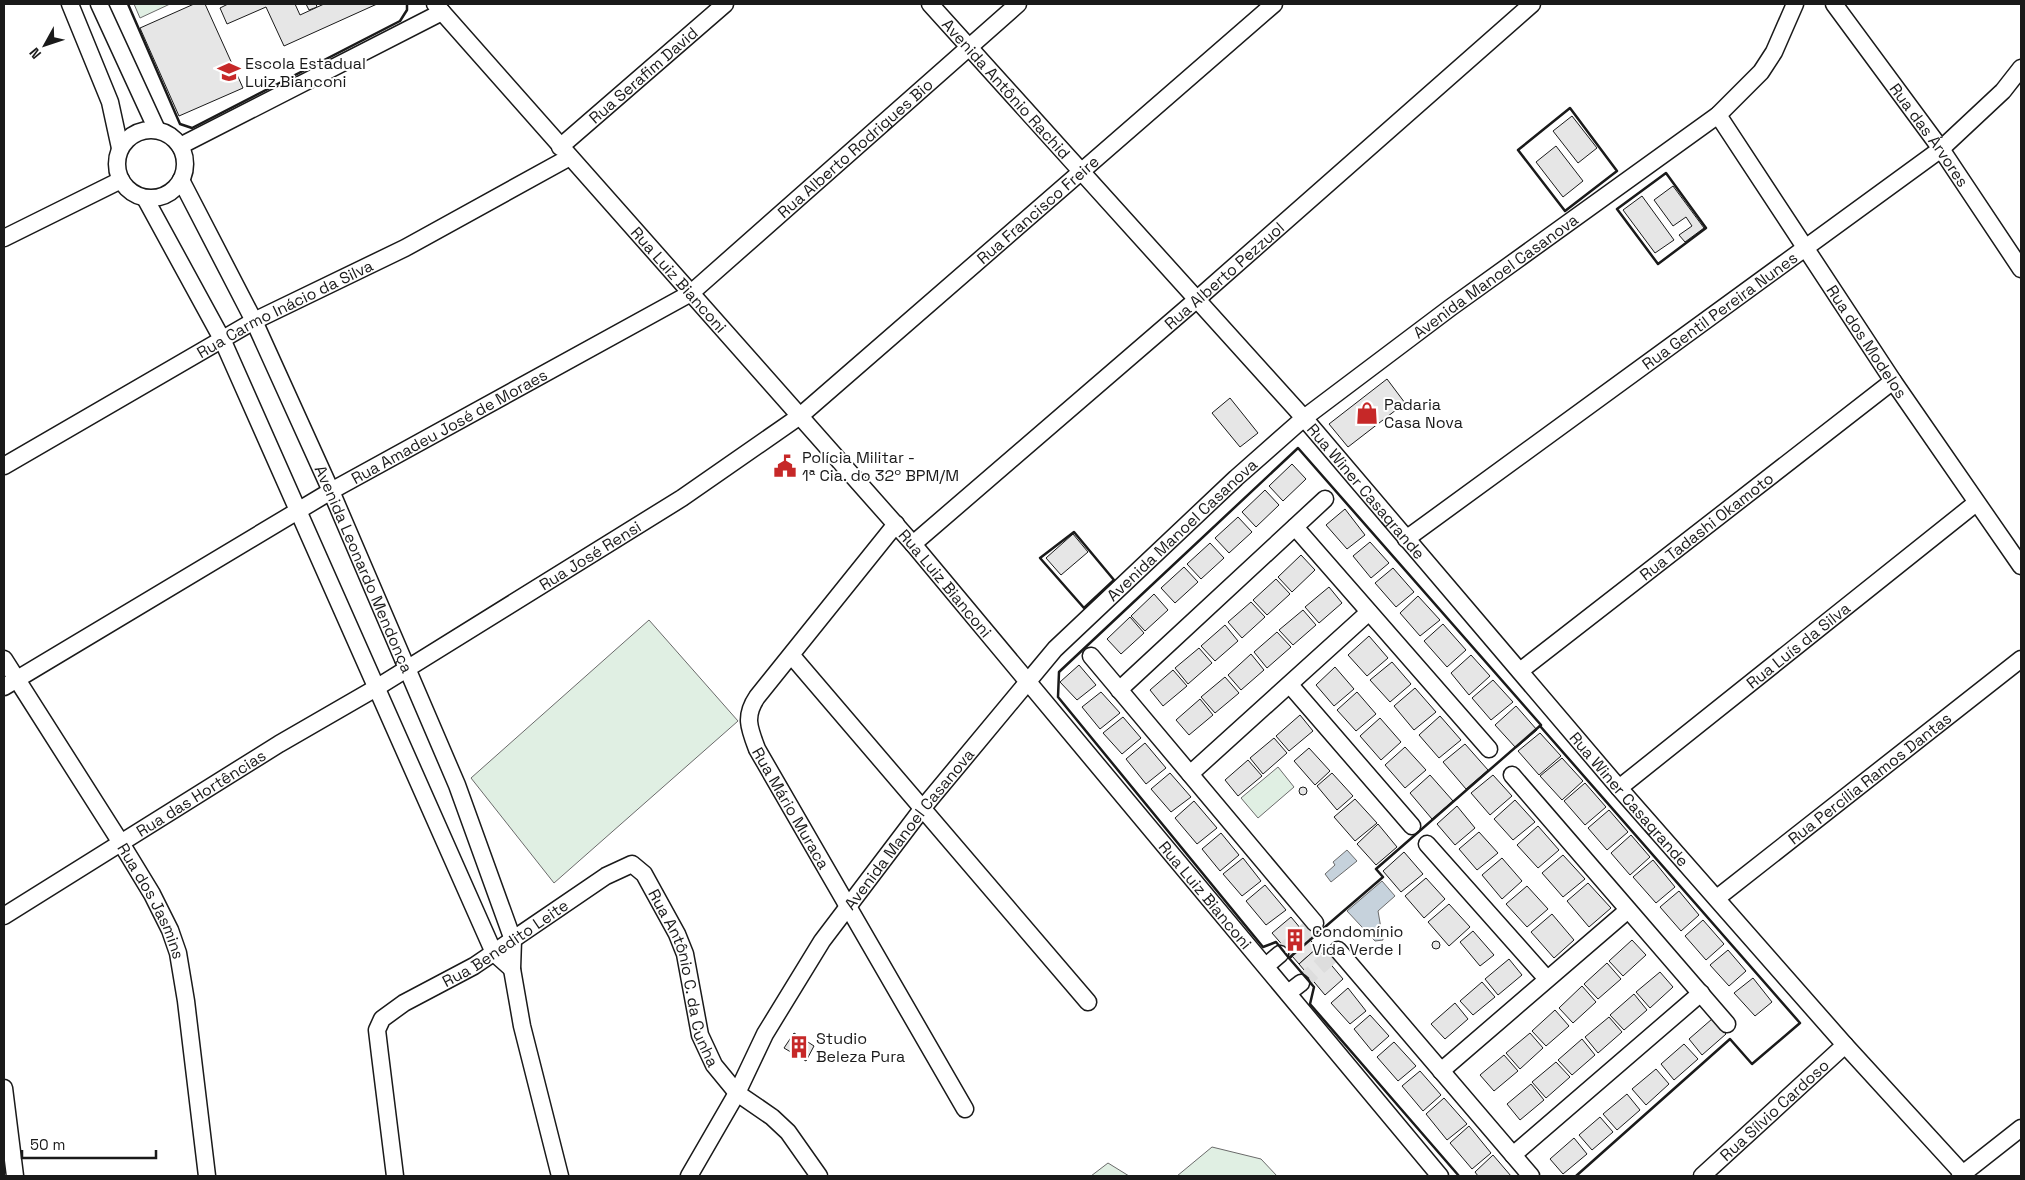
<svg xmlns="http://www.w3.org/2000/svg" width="2025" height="1180" viewBox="0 0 2025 1180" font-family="'Space Grotesk',sans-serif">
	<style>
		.green { fill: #e0efe3; stroke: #6a6a6a }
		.water { fill: #c6d2dc; stroke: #6a6a6a }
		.building { fill: #e6e6e6; stroke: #1a1a1a }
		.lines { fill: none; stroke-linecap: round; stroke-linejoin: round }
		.minor-tunnel { stroke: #ddd; stroke-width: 16; stroke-dasharray: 16 8; stroke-linecap: butt }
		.minor-casing { stroke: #1a1a1a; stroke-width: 19 }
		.minor { stroke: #fff; stroke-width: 16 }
		.wall { stroke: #1a1a1a; stroke-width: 2.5 }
		.labels { text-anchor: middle; stroke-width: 4; stroke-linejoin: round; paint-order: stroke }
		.poi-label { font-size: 16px; fill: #1a1a1a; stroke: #fff; text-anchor: start }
		.street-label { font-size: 16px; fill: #1a1a1a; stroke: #fff }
	</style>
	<rect width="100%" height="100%" fill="#fff"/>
	<!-- green -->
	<g class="green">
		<path d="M134,4H170L140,18Z"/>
		<path d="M649,620L738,721L554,883L471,778Z"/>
		<path d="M1278,767L1294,787L1258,818L1241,798Z"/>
		<path d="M1212,1147L1261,1159L1277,1176H1177Z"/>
		<path d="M1108,1163L1129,1176H1091Z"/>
	</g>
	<!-- water -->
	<g class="water">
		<path d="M1347,850L1357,861L1331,882L1325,874L1335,865L1333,862Z"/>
		<path d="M1382,881L1395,896L1378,911L1383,940L1375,941L1347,911Z"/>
	</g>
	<!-- building -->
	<g class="building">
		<path d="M194,4H205L243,88L179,116L140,28Z"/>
		<path d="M228,4H295L300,15L324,4H377L284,46L266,7L227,24L220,8Z"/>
		<path d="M306,4H316L317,7L309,10Z"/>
		<path d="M1572,116L1597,148L1578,163L1553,131Z"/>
		<path d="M1556,146L1583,181L1563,197L1536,162Z"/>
		<path d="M1673,186L1704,228L1685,242L1679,235L1692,226L1686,217L1673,226L1654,200Z"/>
		<path d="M1642,196L1674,240L1655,253L1623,210Z"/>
		<path d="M1387,379L1405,403L1348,447L1329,424Z"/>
		<path d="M1230,398L1258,433L1240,447L1212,413Z"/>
		<path d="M1292,464L1306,479L1283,501L1269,486Z"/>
		<path d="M1265,490L1279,505L1256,527L1242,512Z"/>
		<path d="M1345,509L1365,535L1347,549L1326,525Z"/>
		<path d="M1238,517L1252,532L1229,553L1215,538Z"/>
		<path d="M1073,534L1088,552L1061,575L1046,558Z"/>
		<path d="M1370,542L1389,563L1371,578L1353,556Z"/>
		<path d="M1210,543L1224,558L1201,579L1187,564Z"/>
		<path d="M1301,555L1315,570L1292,592L1278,577Z"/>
		<path d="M1184,567L1198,582L1175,603L1161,588Z"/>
		<path d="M1393,568L1414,592L1396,607L1375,583Z"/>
		<path d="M1276,579L1290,594L1267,615L1253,600Z"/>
		<path d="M1329,587L1342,603L1319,623L1305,607Z"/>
		<path d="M1154,594L1168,610L1145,631L1131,616Z"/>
		<path d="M1418,596L1440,620L1420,636L1400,613Z"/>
		<path d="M1251,602L1265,617L1242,638L1228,622Z"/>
		<path d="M1303,610L1316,625L1293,645L1279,630Z"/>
		<path d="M1130,617L1144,633L1121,654L1107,639Z"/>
		<path d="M1443,624L1466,650L1447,667L1424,641Z"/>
		<path d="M1225,625L1238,641L1215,661L1201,646Z"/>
		<path d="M1277,632L1291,647L1267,668L1254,652Z"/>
		<path d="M1369,636L1388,658L1367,676L1348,655Z"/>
		<path d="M1199,648L1212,663L1188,684L1175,668Z"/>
		<path d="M1251,654L1264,670L1241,690L1228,675Z"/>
		<path d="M1471,655L1490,676L1469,695L1451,673Z"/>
		<path d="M1392,662L1411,684L1390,702L1370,680Z"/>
		<path d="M1079,665L1096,685L1077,700L1060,682Z"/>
		<path d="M1335,667L1354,689L1334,706L1316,685Z"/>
		<path d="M1173,670L1187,686L1163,706L1150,690Z"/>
		<path d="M1225,677L1239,693L1215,713L1201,697Z"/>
		<path d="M1493,680L1513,702L1491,720L1472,698Z"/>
		<path d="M1415,688L1436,712L1414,730L1394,706Z"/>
		<path d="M1101,692L1120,713L1100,729L1082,707Z"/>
		<path d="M1357,692L1376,714L1356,731L1337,710Z"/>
		<path d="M1200,699L1213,715L1189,735L1176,720Z"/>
		<path d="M1516,706L1537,730L1516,748L1495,725Z"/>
		<path d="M1300,715L1313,731L1289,751L1276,736Z"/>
		<path d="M1440,716L1461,740L1439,758L1419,735Z"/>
		<path d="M1123,717L1141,738L1122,754L1103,733Z"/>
		<path d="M1380,718L1401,742L1381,760L1360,736Z"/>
		<path d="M1540,733L1561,756L1539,775L1518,751Z"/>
		<path d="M1274,738L1287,753L1263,774L1250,758Z"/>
		<path d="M1145,743L1166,768L1146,784L1126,759Z"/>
		<path d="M1465,744L1488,770L1466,789L1443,762Z"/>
		<path d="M1405,747L1426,770L1405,788L1385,765Z"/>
		<path d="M1309,748L1330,771L1315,785L1294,761Z"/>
		<path d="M1562,758L1583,781L1562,800L1540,776Z"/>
		<path d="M1248,760L1262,776L1238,796L1225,780Z"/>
		<path d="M1170,773L1191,797L1171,812L1151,789Z"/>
		<path d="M1332,773L1353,796L1337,810L1317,786Z"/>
		<path d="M1430,775L1453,801L1432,819L1410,793Z"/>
		<path d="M1493,775L1512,796L1490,815L1471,793Z"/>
		<path d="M1585,783L1606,807L1585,825L1564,801Z"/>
		<circle cx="1303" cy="791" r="4"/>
		<path d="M1355,799L1377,823L1355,841L1334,817Z"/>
		<path d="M1515,800L1535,822L1513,840L1494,819Z"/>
		<path d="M1194,801L1217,828L1197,844L1175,818Z"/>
		<path d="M1457,806L1475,828L1455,845L1437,824Z"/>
		<path d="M1609,810L1628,832L1607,850L1588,828Z"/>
		<path d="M1378,824L1397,847L1376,865L1357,844Z"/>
		<path d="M1538,826L1559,850L1538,868L1517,845Z"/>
		<path d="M1479,832L1498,853L1477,870L1459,849Z"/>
		<path d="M1221,833L1239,855L1220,871L1202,849Z"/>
		<path d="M1631,835L1650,857L1630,875L1611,853Z"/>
		<path d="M1404,852L1423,874L1401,892L1383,871Z"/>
		<path d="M1563,855L1585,879L1563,897L1542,873Z"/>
		<path d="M1243,858L1261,881L1242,896L1223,874Z"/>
		<path d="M1502,858L1522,881L1502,899L1482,875Z"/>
		<path d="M1653,860L1675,887L1656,903L1633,877Z"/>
		<path d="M1426,878L1445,899L1424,918L1405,896Z"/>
		<path d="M1588,883L1611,908L1589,927L1567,901Z"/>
		<path d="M1265,885L1286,910L1266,925L1246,901Z"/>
		<path d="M1527,886L1548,909L1527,927L1506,904Z"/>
		<path d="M1679,891L1699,915L1681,931L1660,907Z"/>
		<path d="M1449,904L1470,927L1449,946L1428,922Z"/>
		<path d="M1552,914L1574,940L1554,958L1531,932Z"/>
		<path d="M1291,917L1317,948L1299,964L1272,933Z"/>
		<path d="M1703,920L1724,944L1706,960L1685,936Z"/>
		<path d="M1473,931L1494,955L1480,966L1460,942Z"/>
		<path d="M1632,940L1646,955L1623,976L1609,961Z"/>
		<circle cx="1436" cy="945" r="4"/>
		<path d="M1317,948L1343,979L1325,995L1299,964Z"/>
		<path d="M1728,950L1746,971L1729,986L1710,965Z"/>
		<path d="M1509,959L1522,975L1498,995L1485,979Z"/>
		<path d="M1607,963L1621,979L1598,999L1584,984Z"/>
		<path d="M1660,972L1673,987L1650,1008L1636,992Z"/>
		<path d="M1753,978L1772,1002L1755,1016L1734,993Z"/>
		<path d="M1482,982L1495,997L1473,1015L1460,1001Z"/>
		<path d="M1582,986L1596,1002L1573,1023L1559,1008Z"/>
		<path d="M1348,988L1366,1011L1350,1024L1331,1003Z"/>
		<path d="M1634,994L1647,1010L1624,1030L1610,1015Z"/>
		<path d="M1455,1003L1468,1019L1445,1039L1431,1024Z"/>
		<path d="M1555,1010L1569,1026L1546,1046L1532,1031Z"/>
		<path d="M1370,1015L1389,1036L1372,1051L1354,1029Z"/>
		<path d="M1609,1017L1622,1032L1598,1053L1585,1037Z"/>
		<path d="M1712,1019L1726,1034L1702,1055L1689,1039Z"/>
		<path d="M794,1033L814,1046L806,1061L784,1048Z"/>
		<path d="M1530,1033L1543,1048L1520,1069L1506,1053Z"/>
		<path d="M1582,1039L1595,1055L1572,1075L1558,1060Z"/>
		<path d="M1394,1042L1416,1066L1398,1081L1377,1057Z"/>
		<path d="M1684,1044L1698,1059L1674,1080L1661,1064Z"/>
		<path d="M1504,1055L1518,1071L1494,1091L1480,1075Z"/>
		<path d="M1556,1062L1570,1077L1546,1098L1532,1082Z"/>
		<path d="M1656,1069L1669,1084L1646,1105L1632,1089Z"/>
		<path d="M1420,1071L1441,1095L1423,1111L1402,1086Z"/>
		<path d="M1531,1084L1544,1100L1520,1120L1507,1104Z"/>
		<path d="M1627,1094L1640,1110L1617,1130L1603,1114Z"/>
		<path d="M1444,1098L1467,1124L1447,1140L1426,1114Z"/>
		<path d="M1600,1117L1613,1132L1592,1150L1579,1135Z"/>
		<path d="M1469,1126L1491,1153L1472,1169L1450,1143Z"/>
		<path d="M1574,1138L1587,1154L1563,1174L1550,1159Z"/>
		<path d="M1493,1155L1511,1176H1478L1475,1172Z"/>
	</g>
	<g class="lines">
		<!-- minor-tunnel -->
		<g class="minor-tunnel">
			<path d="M1280,954L1315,923"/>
			<path d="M1301,983L1338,950"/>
		</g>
		<defs>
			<g id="minor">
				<path d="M70,4L110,102L120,148"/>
				<path d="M99,4L157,130"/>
				<path id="s1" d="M435,4L913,544L1440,1176"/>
				<path id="s2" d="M930,4L1304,418L1619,788L1845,1045L1963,1174"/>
				<path id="s3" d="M1834,4L1941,149L2021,269"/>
				<path id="s4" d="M1718,115L1893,381L2021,566"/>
				<circle cx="151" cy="164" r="34"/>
				<path d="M180,146L442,12"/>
				<path id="s5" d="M560,147L725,4"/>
				<path id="s6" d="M181,180L254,321L331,491L457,785L513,940L512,969L522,1026L560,1176"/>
				<path d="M145,198L222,339L494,953L512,969"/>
				<path d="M4,238L121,180"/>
				<path id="s7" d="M4,466L254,321L405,248L570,157"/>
				<path id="s8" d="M896,524L757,697C744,716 749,728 757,749L965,1109"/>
				<path d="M1295,527L1489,749"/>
				<path id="s9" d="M1406,539L1941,149L2003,91L2021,68"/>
				<path id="s10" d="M913,544L1195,301L1532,4"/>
				<path d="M792,656L1088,1002"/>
				<path d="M1091,656L1315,923"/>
				<path id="s11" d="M4,659L121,843L152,894L170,930L178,953L186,1001L207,1176"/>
				<path id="s12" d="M1520,671L1893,381"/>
				<path d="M1290,685L1412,826"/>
				<path id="s13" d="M4,687L331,491L691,293L1018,4"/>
				<path d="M1119,690L1325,499"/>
				<path d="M1190,774L1369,612"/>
				<path d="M1512,775L1727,1024"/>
				<path id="s14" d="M1619,788L1976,503"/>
				<path d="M1427,844L1547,979"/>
				<path id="s15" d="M1717,898L2021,659"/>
				<path id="s16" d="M4,916L279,744L376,688L682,498L800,416L1274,4"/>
				<path d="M1338,950L1531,1176"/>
				<path d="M1266,966L1280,954"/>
				<path d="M1288,993L1301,983"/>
				<path d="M1441,1071L1628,910"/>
				<path d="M4,1088L15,1176"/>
				<path d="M1513,1155L1701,993"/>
				<path id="s17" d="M395,1176L380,1055L377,1030L382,1019L404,1003L474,966L606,876L632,864L644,874L677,934L685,954L700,1035L714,1065L737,1093L772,1117L788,1132L819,1176"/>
				<path id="s18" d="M689,1176L737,1093L765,1034L822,941L922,809L1055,649L1236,478L1304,418L1450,308L1718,115L1761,72L1774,52L1795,4"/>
				<path id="s19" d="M1702,1176L1845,1045"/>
				<path d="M1960,1176L2021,1128"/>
			</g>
		</defs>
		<!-- minor casing -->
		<use href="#minor" class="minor-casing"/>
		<!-- minor -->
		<use href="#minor" class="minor"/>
		<!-- wall -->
		<g class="wall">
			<path d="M128,4L180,124L192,128L400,21L407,10V4"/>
			<path d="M1570,108L1617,171L1565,211L1518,150Z"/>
			<path d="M1666,173L1706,228L1658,264L1617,209Z"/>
			<path d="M1298,448L1541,725L1376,869L1383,877L1289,958L1276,942L1263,947L1058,697L1059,672Z"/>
			<path d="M1074,532L1114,580L1084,608L1040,558Z"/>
			<path d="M1540,726L1800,1023L1752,1064L1730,1039L1576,1176"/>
			<path d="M1291,957L1289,958L1314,987L1310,1004L1459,1176"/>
		</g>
	</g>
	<!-- icons -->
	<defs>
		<symbol id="school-bare" viewBox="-9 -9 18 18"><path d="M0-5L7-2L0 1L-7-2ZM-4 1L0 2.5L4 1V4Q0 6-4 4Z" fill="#c62828" stroke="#fff" stroke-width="2.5" paint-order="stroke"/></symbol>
		<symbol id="shop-bare" viewBox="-9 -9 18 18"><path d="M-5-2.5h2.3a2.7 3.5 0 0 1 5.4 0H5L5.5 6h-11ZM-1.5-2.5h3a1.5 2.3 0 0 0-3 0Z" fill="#c62828" stroke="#fff" stroke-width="2.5" paint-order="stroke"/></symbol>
		<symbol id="civic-bare" viewBox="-9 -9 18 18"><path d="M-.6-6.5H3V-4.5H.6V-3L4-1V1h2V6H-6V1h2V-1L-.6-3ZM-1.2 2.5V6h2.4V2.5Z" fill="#c62828" stroke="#fff" stroke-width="2.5" paint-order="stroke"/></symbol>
		<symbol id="building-bare" viewBox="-9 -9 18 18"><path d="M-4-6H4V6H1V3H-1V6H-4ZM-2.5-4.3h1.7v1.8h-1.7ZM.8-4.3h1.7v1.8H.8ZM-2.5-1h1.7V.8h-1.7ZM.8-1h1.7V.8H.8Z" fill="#c62828" stroke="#fff" stroke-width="2.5" paint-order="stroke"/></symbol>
	</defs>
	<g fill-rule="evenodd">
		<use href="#school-bare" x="213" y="56" width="32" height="32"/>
		<use href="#shop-bare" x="1351" y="397" width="32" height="32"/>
		<use href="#civic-bare" x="769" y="450" width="32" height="32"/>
		<use href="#building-bare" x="1279" y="924" width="32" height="32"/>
		<use href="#building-bare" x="783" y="1031" width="32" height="32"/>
	</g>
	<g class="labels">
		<!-- poi labels -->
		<g class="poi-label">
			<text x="245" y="69">Escola Estadual<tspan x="245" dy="18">Luiz Bianconi</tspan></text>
			<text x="1384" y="410">Padaria<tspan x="1384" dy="18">Casa Nova</tspan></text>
			<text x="802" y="463">Polícia Militar -<tspan x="802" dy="18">1ª Cia. do 32º BPM/M</tspan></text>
			<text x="1312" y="937">Condomínio<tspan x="1312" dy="18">Vida Verde I</tspan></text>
			<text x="816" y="1044">Studio<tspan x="816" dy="18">Beleza Pura</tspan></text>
		</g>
		<!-- street labels -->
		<g class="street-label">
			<text dy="6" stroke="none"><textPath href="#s5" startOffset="110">Rua Serafim David</textPath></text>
			<text dy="6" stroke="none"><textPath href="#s2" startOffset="114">Avenida Antônio Rachid</textPath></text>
			<text dy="6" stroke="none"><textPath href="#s3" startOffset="162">Rua das Árvores</textPath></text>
			<text dy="6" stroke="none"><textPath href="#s13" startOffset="1011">Rua Alberto Rodrigues Bio</textPath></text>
			<text dy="6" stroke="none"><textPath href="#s16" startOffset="1255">Rua Francisco Freire</textPath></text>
			<text dy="6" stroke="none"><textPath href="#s10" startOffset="411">Rua Alberto Pezzuol</textPath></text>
			<text dy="6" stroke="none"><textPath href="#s18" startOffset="1222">Avenida Manoel Casanova</textPath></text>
			<text dy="6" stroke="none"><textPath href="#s1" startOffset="368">Rua Luiz Bianconi</textPath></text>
			<text dy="6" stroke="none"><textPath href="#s7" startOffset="322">Rua Carmo Inácio da Silva</textPath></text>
			<text dy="6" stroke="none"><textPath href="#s9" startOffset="388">Rua Gentil Pereira Nunes</textPath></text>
			<text dy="6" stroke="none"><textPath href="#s4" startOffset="271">Rua dos Modelos</textPath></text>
			<text dy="6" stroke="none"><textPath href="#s13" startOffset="516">Rua Amadeu José de Moraes</textPath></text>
			<text dy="6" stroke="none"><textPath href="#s2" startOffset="654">Rua Winer Casagrande</textPath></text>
			<text dy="6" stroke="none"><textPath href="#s12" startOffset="236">Rua Tadashi Okamoto</textPath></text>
			<text dy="6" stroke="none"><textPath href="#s18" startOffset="818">Avenida Manoel Casanova</textPath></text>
			<text dy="6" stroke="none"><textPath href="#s16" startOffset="688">Rua José Rensi</textPath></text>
			<text dy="6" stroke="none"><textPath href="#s6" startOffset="430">Avenida Leonardo Mendonça</textPath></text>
			<text dy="6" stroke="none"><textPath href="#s1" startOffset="772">Rua Luiz Bianconi</textPath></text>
			<text dy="6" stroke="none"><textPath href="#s14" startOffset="229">Rua Luís da Silva</textPath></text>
			<text dy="6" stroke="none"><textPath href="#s15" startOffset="194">Rua Percília Ramos Dantas</textPath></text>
			<text dy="6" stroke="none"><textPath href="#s16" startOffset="232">Rua das Hortências</textPath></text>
			<text dy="6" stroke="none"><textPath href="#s2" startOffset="1059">Rua Winer Casagrande</textPath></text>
			<text dy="6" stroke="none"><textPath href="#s8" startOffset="345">Rua Mário Muraca</textPath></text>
			<text dy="6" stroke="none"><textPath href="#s18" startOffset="412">Avenida Manoel Casanova</textPath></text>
			<text dy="6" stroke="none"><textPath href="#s1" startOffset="1178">Rua Luiz Bianconi</textPath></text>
			<text dy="6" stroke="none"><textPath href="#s11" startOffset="284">Rua dos Jasmins</textPath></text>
			<text dy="6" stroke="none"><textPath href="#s17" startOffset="304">Rua Benedito Leite</textPath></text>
			<text dy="6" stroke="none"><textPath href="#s17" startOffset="582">Rua Antônio C. da Cunha</textPath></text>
			<text dy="6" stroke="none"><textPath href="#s19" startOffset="98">Rua Sílvio Cardoso</textPath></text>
		</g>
	</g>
	<!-- border -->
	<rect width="2025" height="1180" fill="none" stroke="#1a1a1a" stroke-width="10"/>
	<!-- north arrow -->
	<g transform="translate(45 45) rotate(230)" stroke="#ffffff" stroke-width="4" paint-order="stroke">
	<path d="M0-4L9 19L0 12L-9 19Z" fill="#1a1a1a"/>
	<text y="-8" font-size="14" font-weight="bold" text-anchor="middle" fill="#1a1a1a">N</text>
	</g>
	<!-- scale -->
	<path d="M22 1150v8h134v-8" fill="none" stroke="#1a1a1a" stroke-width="2.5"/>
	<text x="30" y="1150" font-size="15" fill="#1a1a1a" stroke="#ffffff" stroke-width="4" paint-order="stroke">50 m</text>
</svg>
